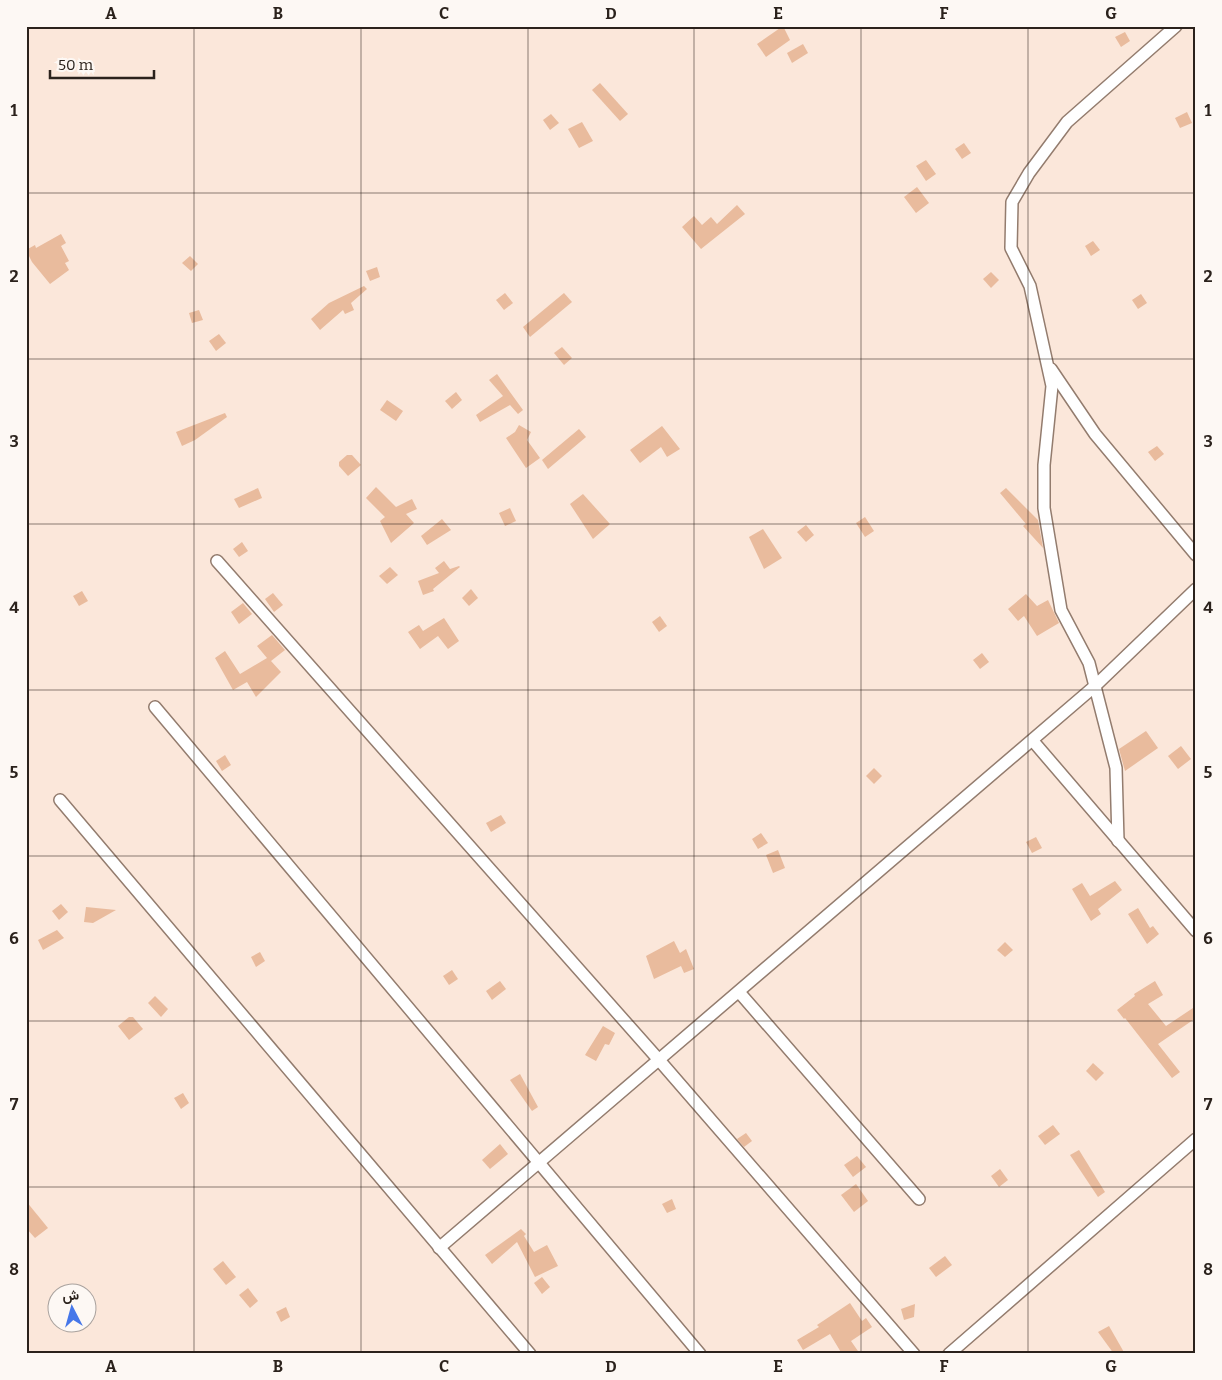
<svg xmlns="http://www.w3.org/2000/svg" width="1222" height="1380" viewBox="0 0 1222 1380" font-family="Bitter,Vazirmatn,serif">
	<style>
		.building { fill: #e9bb9d }
		.lines { fill: none; stroke-linecap: round; stroke-linejoin: round }
		.minor-casing { stroke: #937c6e; stroke-width: 14 }
		.minor { stroke: #fff; stroke-width: 11 }
		.grid { fill: none; stroke: #2b221c; stroke-width: 1; stroke-opacity: 0.55 }
		.neatline { fill: none; stroke: #2b221c; stroke-width: 2 }
		.grid-label { font-size: 16px; text-anchor: middle; font-weight: bold; fill: #2b221c }
	</style>
	<rect width="100%" height="100%" fill="#fbe7da"/>
	<!-- building -->
	<g class="building">
		<path d="M783,26L790,40L766,57L757,44Z"/>
		<path d="M1125,32L1130,41L1121,47L1115,37Z"/>
		<path d="M803,44L808,53L792,63L787,53Z"/>
		<path d="M600,83L628,114L620,121L592,90Z"/>
		<path d="M1187,112L1192,123L1180,128L1175,118Z"/>
		<path d="M551,114L559,123L550,130L543,120Z"/>
		<path d="M582,122L593,141L579,148L568,129Z"/>
		<path d="M964,143L971,153L962,159L955,149Z"/>
		<path d="M926,160L936,174L926,181L916,166Z"/>
		<path d="M917,187L929,203L916,213L904,197Z"/>
		<path d="M737,205L745,214L701,249L682,227L694,216L702,225L711,217L717,224Z"/>
		<path d="M61,234L66,243L61,246L69,261L65,263L69,270L50,284L32,262L26,250L35,245L36,248Z"/>
		<path d="M1093,241L1100,250L1091,256L1085,246Z"/>
		<path d="M190,256L198,264L191,271L182,263Z"/>
		<path d="M377,267L380,277L370,281L366,271Z"/>
		<path d="M991,272L999,280L991,288L983,279Z"/>
		<path d="M364,286L367,289L351,303L354,310L345,314L343,310L320,330L311,319L329,303Z"/>
		<path d="M505,293L513,303L504,310L496,300Z"/>
		<path d="M564,293L572,302L530,337L523,327Z"/>
		<path d="M1141,294L1147,303L1138,309L1132,300Z"/>
		<path d="M199,310L203,320L192,323L189,313Z"/>
		<path d="M219,334L226,343L216,351L209,341Z"/>
		<path d="M562,347L572,358L564,365L554,353Z"/>
		<path d="M497,374L523,410L518,414L510,405L480,422L476,415L503,396L489,380Z"/>
		<path d="M456,392L462,400L452,409L445,401Z"/>
		<path d="M387,400L403,411L396,421L380,410Z"/>
		<path d="M225,413L227,417L195,440L182,446L176,432Z"/>
		<path d="M519,425L531,432L527,440L540,458L526,468L506,438L515,432Z"/>
		<path d="M662,426L680,449L667,457L661,447L640,463L630,450Z"/>
		<path d="M579,429L586,437L548,469L542,460Z"/>
		<path d="M1157,446L1164,454L1155,461L1148,452Z"/>
		<path d="M347,455H352L361,465L348,476L339,466V462Z"/>
		<path d="M376,487L396,507L412,499L417,509L406,514L414,523L391,543L380,521L385,517L366,498Z"/>
		<path d="M258,488L262,498L239,508L234,499Z"/>
		<path d="M1006,488L1038,520L1043,548L1023,526L1026,524L1000,493Z"/>
		<path d="M583,494L610,524L593,539L570,504Z"/>
		<path d="M510,508L516,521L505,526L499,513Z"/>
		<path d="M865,517L874,531L865,537L856,523Z"/>
		<path d="M442,519L451,530L427,545L421,536Z"/>
		<path d="M806,525L814,535L806,542L797,532Z"/>
		<path d="M763,529L782,558L764,569L749,537Z"/>
		<path d="M242,542L248,551L239,557L233,549Z"/>
		<path d="M444,561L450,569L459,566L460,567L433,589L434,591L423,595L418,581L439,573L435,568Z"/>
		<path d="M390,567L398,575L387,584L379,576Z"/>
		<path d="M471,589L478,598L469,606L462,598Z"/>
		<path d="M82,591L88,601L79,606L73,596Z"/>
		<path d="M273,593L283,605L274,612L265,599Z"/>
		<path d="M1026,594L1037,606L1048,600L1059,623L1037,636L1024,616L1018,621L1008,609Z"/>
		<path d="M243,603L252,614L239,624L231,612Z"/>
		<path d="M660,616L667,626L659,632L652,622Z"/>
		<path d="M444,618L459,641L448,649L438,636L420,649L408,632L419,625L423,631Z"/>
		<path d="M272,635L285,650L271,661L281,672L256,697L247,682L233,690L215,658L225,651L240,674L267,658L257,646Z"/>
		<path d="M982,653L989,662L980,669L973,660Z"/>
		<path d="M1146,731L1158,748L1125,771L1119,749Z"/>
		<path d="M1181,746L1191,759L1178,769L1168,756Z"/>
		<path d="M225,755L231,765L222,771L216,761Z"/>
		<path d="M874,768L882,776L874,784L866,776Z"/>
		<path d="M501,815L506,823L491,832L486,823Z"/>
		<path d="M761,833L768,843L758,849L752,839Z"/>
		<path d="M1036,837L1042,848L1032,853L1026,842Z"/>
		<path d="M778,850L785,868L773,873L766,855Z"/>
		<path d="M1115,881L1122,890L1098,909L1101,914L1091,921L1072,889L1082,883L1090,896Z"/>
		<path d="M61,904L68,912L59,920L52,911Z"/>
		<path d="M86,907L116,910L93,923L84,922Z"/>
		<path d="M1138,908L1150,928L1153,926L1159,934L1147,944L1128,914Z"/>
		<path d="M57,930L64,938L43,950L38,940Z"/>
		<path d="M674,941L680,953L686,949L694,969L684,973L681,966L654,979L646,956Z"/>
		<path d="M1005,942L1013,950L1005,957L997,950Z"/>
		<path d="M260,952L265,961L256,967L251,957Z"/>
		<path d="M452,970L458,979L449,985L443,976Z"/>
		<path d="M500,981L506,989L492,1000L486,991Z"/>
		<path d="M1155,981L1163,995L1148,1004L1166,1026L1196,1006V1018L1158,1044L1180,1072L1172,1078L1125,1018L1124,1019L1117,1010L1135,996L1134,994Z"/>
		<path d="M155,996L168,1009L161,1017L148,1003Z"/>
		<path d="M129,1017H133L143,1029L129,1040L118,1026Z"/>
		<path d="M603,1026L615,1033L609,1045L605,1044L596,1061L585,1055Z"/>
		<path d="M1093,1063L1104,1073L1096,1081L1086,1071Z"/>
		<path d="M520,1074L538,1107L532,1111L510,1080Z"/>
		<path d="M183,1093L189,1103L181,1109L174,1098Z"/>
		<path d="M1053,1125L1060,1134L1045,1145L1038,1136Z"/>
		<path d="M746,1133L752,1141L744,1147L737,1139Z"/>
		<path d="M500,1144L508,1154L490,1169L482,1160Z"/>
		<path d="M1079,1150L1105,1192L1098,1197L1070,1155Z"/>
		<path d="M857,1156L866,1167L853,1177L844,1165Z"/>
		<path d="M1000,1169L1008,1180L999,1187L991,1176Z"/>
		<path d="M856,1184L868,1201L854,1212L841,1195Z"/>
		<path d="M672,1199L676,1209L667,1213L662,1204Z"/>
		<path d="M26,1201L48,1228L35,1238L26,1228Z"/>
		<path d="M521,1229L526,1234L524,1236L534,1252L547,1245L558,1266L535,1277L517,1242L492,1264L485,1255Z"/>
		<path d="M945,1256L952,1265L936,1277L929,1268Z"/>
		<path d="M223,1261L236,1277L226,1285L213,1269Z"/>
		<path d="M542,1277L550,1287L542,1294L534,1283Z"/>
		<path d="M248,1288L258,1301L250,1308L239,1295Z"/>
		<path d="M850,1303L862,1321L866,1318L872,1327L851,1341L860,1354H842L830,1334L803,1350L797,1340L819,1327L817,1325Z"/>
		<path d="M915,1304L914,1317L904,1320L901,1309Z"/>
		<path d="M286,1307L290,1317L281,1322L276,1312Z"/>
		<path d="M1109,1326L1125,1354H1114L1098,1332Z"/>
	</g>
	<g class="lines">
		<defs>
			<g id="minor">
				<path d="M1051,369L1095,434L1196,555"/>
				<path d="M217,561L659,1060L914,1354"/>
				<path d="M155,707L700,1354"/>
				<path d="M1033,741L1196,931"/>
				<path d="M60,800L530,1354"/>
				<path d="M1118,841L1116,768L1089,663L1061,610L1044,508V465L1052,386L1030,286L1011,248L1012,202L1029,173L1067,122L1176,26"/>
				<path d="M739,992L919,1199"/>
				<path d="M439,1248L1095,686L1196,589"/>
				<path d="M949,1354L1196,1139"/>
			</g>
		</defs>
		<!-- minor casing -->
		<use href="#minor" class="minor-casing"/>
		<!-- minor -->
		<use href="#minor" class="minor"/>
	</g>
	<!-- grid -->
	<path class="grid" d="M194,26V1354M361,26V1354M528,26V1354M694,26V1354M861,26V1354M1028,26V1354M26,193H1196M26,359H1196M26,524H1196M26,690H1196M26,856H1196M26,1021H1196M26,1187H1196"/>
	<!-- border -->
	<rect width="1222" height="1380" fill="none" stroke="#fdf8f4" stroke-width="55"/>
	<!-- north arrow -->
	<g transform="translate(72 1308) rotate(354)"><circle r="24" fill="#fdf8f4" stroke="#a9a29e"/>
	<path d="M0-4L9 19L0 12L-9 19Z" fill="#4677e9"/>
	<text y="-8" font-size="14" font-weight="bold" text-anchor="middle" fill="#2b221c">ش</text>
	</g>
	<!-- scale -->
	<path d="M50 70v8h104v-8" fill="none" stroke="#2b221c" stroke-width="2.5"/>
	<text x="58" y="70" font-size="15" fill="#2b221c" stroke="#fdf8f4" stroke-width="4" paint-order="stroke">50 m</text>
	<rect x="28" y="28" width="1166" height="1324" class="neatline"/>
	<g class="grid-label">
		<text x="111" y="19">A</text>
		<text x="278" y="19">B</text>
		<text x="444" y="19">C</text>
		<text x="611" y="19">D</text>
		<text x="778" y="19">E</text>
		<text x="944" y="19">F</text>
		<text x="1111" y="19">G</text>
		<text x="14" y="116">1</text>
		<text x="1208" y="116">1</text>
		<text x="14" y="282">2</text>
		<text x="1208" y="282">2</text>
		<text x="14" y="447">3</text>
		<text x="1208" y="447">3</text>
		<text x="14" y="613">4</text>
		<text x="1208" y="613">4</text>
		<text x="14" y="778">5</text>
		<text x="1208" y="778">5</text>
		<text x="14" y="944">6</text>
		<text x="1208" y="944">6</text>
		<text x="14" y="1110">7</text>
		<text x="1208" y="1110">7</text>
		<text x="14" y="1275">8</text>
		<text x="1208" y="1275">8</text>
		<text x="111" y="1372">A</text>
		<text x="278" y="1372">B</text>
		<text x="444" y="1372">C</text>
		<text x="611" y="1372">D</text>
		<text x="778" y="1372">E</text>
		<text x="944" y="1372">F</text>
		<text x="1111" y="1372">G</text>
	</g>
</svg>
